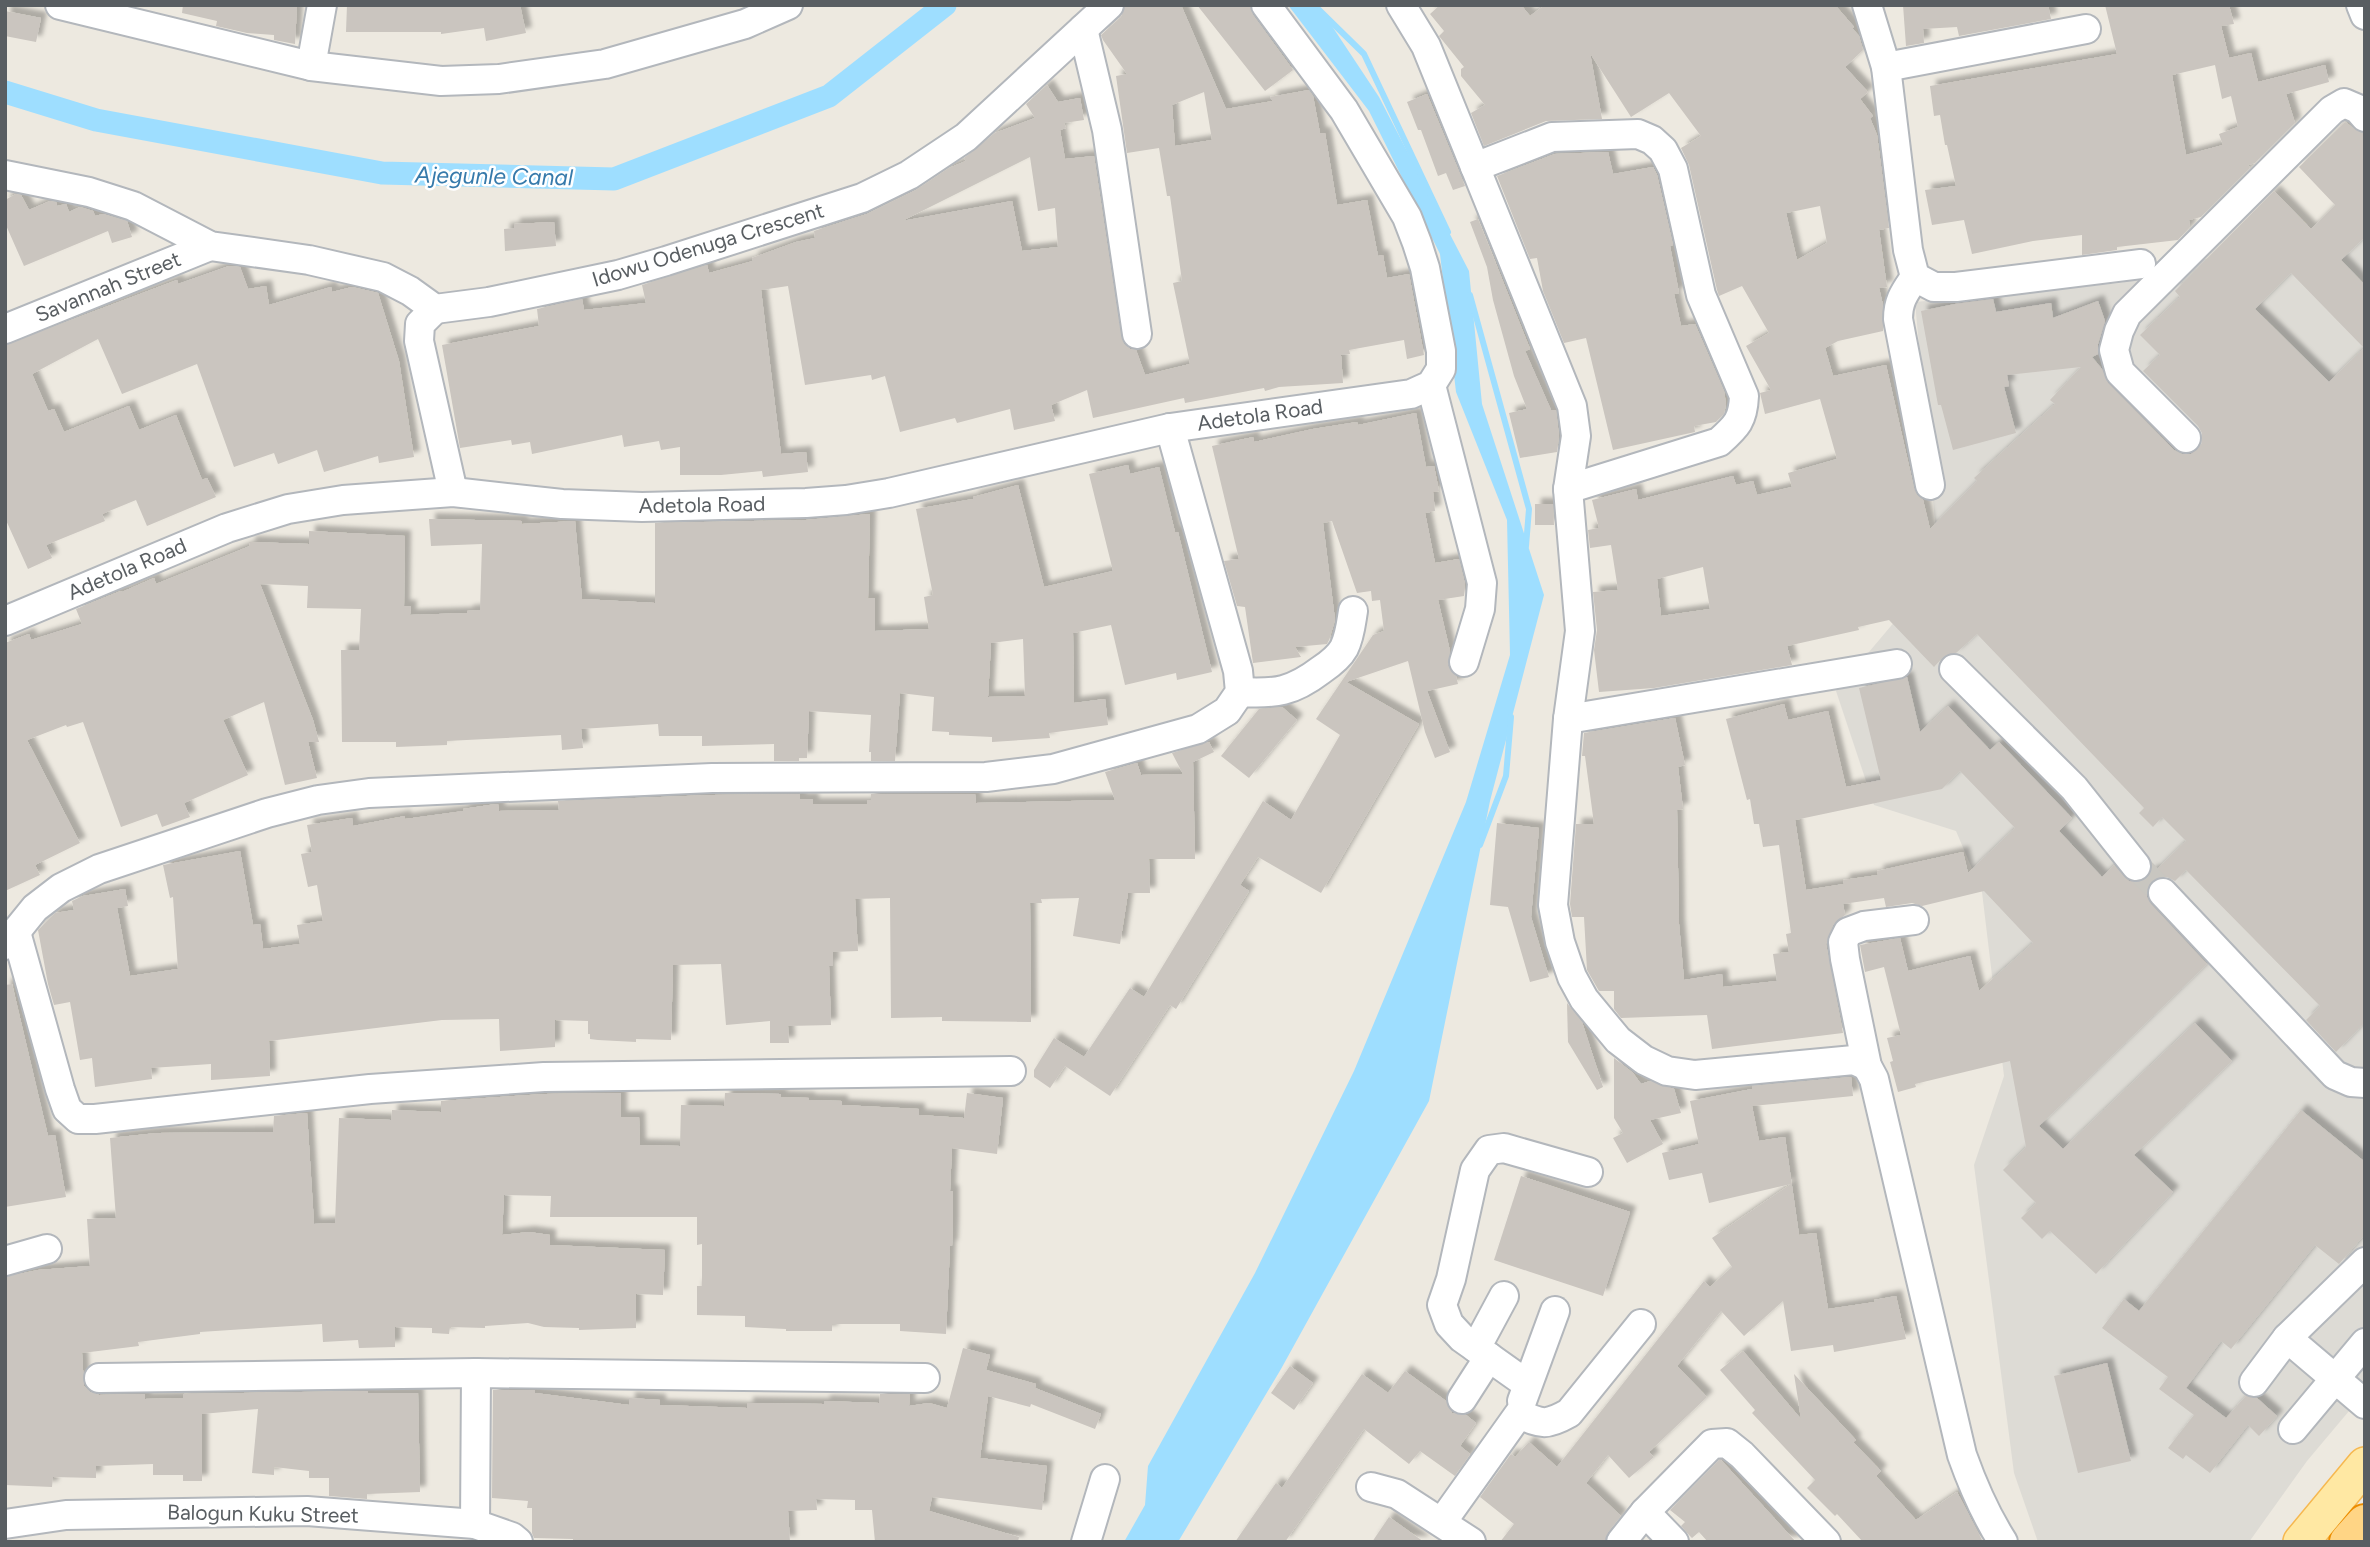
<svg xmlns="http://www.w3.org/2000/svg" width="2370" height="1547" viewBox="0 0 2370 1547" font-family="Figtree,sans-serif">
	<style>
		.industrial { fill: #dddbd5 }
		.water { fill: #9edeff }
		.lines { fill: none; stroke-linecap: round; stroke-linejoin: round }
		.stream { stroke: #9edeff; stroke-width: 6 }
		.canal { stroke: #9edeff; stroke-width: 23 }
		.building { fill: #cac5bf; fill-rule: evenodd; filter: url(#shadow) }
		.minor-tunnel { stroke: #c8c6c0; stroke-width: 28; stroke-dasharray: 28 14; stroke-linecap: butt }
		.minor-casing { stroke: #b3b7bc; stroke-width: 32 }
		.major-casing { stroke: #f6b850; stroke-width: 38 }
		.highway-casing { stroke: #ed8d00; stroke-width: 42 }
		.minor { stroke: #fff; stroke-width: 28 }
		.major { stroke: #ffe8a3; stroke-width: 35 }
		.highway { stroke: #ffd585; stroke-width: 38 }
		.labels { text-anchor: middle; stroke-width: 5; stroke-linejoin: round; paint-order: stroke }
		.street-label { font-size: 21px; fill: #595e62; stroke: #fff }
		.water-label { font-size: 23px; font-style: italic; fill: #367aab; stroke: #fff }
	</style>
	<defs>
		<filter id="shadow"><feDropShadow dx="6" dy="-6" stdDeviation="2" flood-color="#0004"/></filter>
	</defs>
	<rect width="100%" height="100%" fill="#ede9e0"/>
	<!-- industrial -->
	<path class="industrial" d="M2365,239V1392L2307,1461L2249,1542H2038L2014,1473L1974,1165L2004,1076L1982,892L1956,831L1874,805L1836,691L1896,620L1936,532L1915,302L2121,283L2248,247Z"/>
	<!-- water -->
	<path class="water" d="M1288,5H1318L1379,97L1469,271L1482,404L1544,595L1490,801L1429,1101L1281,1369L1178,1542H1124L1145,1505L1148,1466L1255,1273L1354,1071L1466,802L1510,655L1507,520L1456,392L1440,254L1369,111Z"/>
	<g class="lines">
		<!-- stream -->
		<g class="stream">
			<path d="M1314,5L1364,54L1448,232"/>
			<path d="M1470,295L1529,509L1526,546"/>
			<path d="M1480,845L1506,776L1511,717"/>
		</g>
		<!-- canal -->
		<path class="canal" d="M5,92L96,120L382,173L614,179L829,96L945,5"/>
	</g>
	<!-- building -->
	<g class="building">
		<path d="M183,5H297L295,44L274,40V35L247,33L216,26L217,21L182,13Z"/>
		<path d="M347,5H520L526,33L486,41L484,28L441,34V32H346Z"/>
		<path d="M1125,5H1181L1226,109L1273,101L1270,97L1309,90L1313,96L1320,133H1325L1337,205L1367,200L1378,256L1383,255L1387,278L1409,274L1424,355L1407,359L1404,340L1349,350L1350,354L1341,355L1343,383L1279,387L1265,391L1264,388L1185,403L1184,398L1093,418L1087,390L1051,405L1055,421L1014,430L1010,409L957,423L955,418L900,432L885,376L872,380L871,375L805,385L788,286L761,290L781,454L806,452L808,472L763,477L762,471L721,475H680V447L661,450L659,441L624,447L622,435L532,454L530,442L512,445L511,440L460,448L442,345L539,326L537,309L582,299L584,310L646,303L642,285L707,265L709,273L753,261L752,258L796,242L815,238L814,231L867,214L916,190L949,168L966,161L964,158L995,133L1035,118L1026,104L1047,85L1058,102L1080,98L1084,120L1064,123L1066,128L1060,130L1065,159L1094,156L1121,336L1124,344L1130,349L1136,350L1145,375L1190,364L1173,283L1182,281L1170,196H1167L1159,148L1127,153L1116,76L1127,74L1103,40L1101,35L1121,17ZM1204,92L1212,140L1175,146L1172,105ZM1030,157L1038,211L1055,208L1058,247L1022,251L1012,201L902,221Z"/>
		<path d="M1197,5H1250L1253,15L1293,70L1265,91Z"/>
		<path d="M1440,5H1521L1530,16L1545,5H1835L1854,27L1852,28L1859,36L1863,50L1845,67L1868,92L1860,99L1873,116L1870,118L1877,135L1889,228L1879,230L1887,287L1879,288L1883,305V331L1838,341L1825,348L1833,376L1886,365L1914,488L1917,495L1923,500L1930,529L1977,481L1974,478L2055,404L2050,400L2081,367L2007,375L2009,386L2004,387L2016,433L1953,450L1941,405H1938L1921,311L1955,304L1993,299L1996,312L2051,303L2053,318L2098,301L2105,321L2098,344V354L2092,357L2102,369L2108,383L2174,450L2182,454H2191L2197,450L2202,443V433L2198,426L2143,371L2160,355L2140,335L2180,297L2175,291L2274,191L2311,229L2335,205L2299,167L2345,122L2359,132L2365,133V237L2341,260L2365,285V1022L2336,1052L2306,1020L2320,1006L2186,870L2175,881L2167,877H2160L2152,881L2147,889V897L2151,904L2207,964L2039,1126L2063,1149L2195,1023L2232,1061L2134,1155L2173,1192L2096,1274L2050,1231L2042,1239L2021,1218L2036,1203L2003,1170L2026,1147L2010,1061L1915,1084L1916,1087L1898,1092L1890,1062L1893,1061L1887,1038L1901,1035L1884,967L1865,972L1860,945L1900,938L1908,971L1970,956L1979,991L2033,943L1984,891L1922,906L1912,903L1886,907L1884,898L1843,904L1845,915L1833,925L1826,944L1843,1033L1712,1049L1707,1015L1621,1018L1614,1009V991H1599L1587,970L1584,917H1572L1570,904L1576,824H1594L1585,756H1582L1584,733L1675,718L1685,765L1678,767L1683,809L1677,810L1679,924L1684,980L1722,974L1723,987L1777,981L1773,954L1789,952L1786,934L1791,933L1779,845L1763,847L1759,824H1754L1750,799L1747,800L1726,719L1784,704L1788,720L1828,711L1846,787L1881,780L1859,688L1907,677L1920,732L1948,706L1990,750L1999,742L2072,818L2059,831L2102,877L2114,865L2129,881L2138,882L2146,879L2152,870L2154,872L2186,841L2162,817L2153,827L2139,813L2144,808L1977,634L1956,653L1943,657L1934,667L1889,620L1858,627L1859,630L1787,646L1792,665L1654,688L1599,692L1594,650L1597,630L1593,592L1618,590L1611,545L1590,548L1588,530L1599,528L1592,500L1636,489L1638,500L1733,476L1736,485L1753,481L1757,495L1792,487L1788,473L1837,459L1820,399L1765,414L1760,393L1771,390L1746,346L1769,333L1742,286L1719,296L1717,290L1689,165L1681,148L1701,136L1669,93L1631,117L1590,53L1602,119L1546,121L1484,146L1471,113L1485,105L1461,76V69L1464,67L1439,36L1444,31L1430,14ZM1820,206L1827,243L1797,260L1786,213ZM2291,273L2364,348L2329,382L2255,309ZM1703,567L1710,609L1661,616L1657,579ZM1960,771L2015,828L1968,873L1963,852L1877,871L1878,875L1843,880L1844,884L1806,890L1795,820L1942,789Z"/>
		<path d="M1903,5H2048L2051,19L1959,36L1957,27L1923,29L1924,43L1906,46Z"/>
		<path d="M2105,5H2229L2234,24L2221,26L2229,58L2251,53L2258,82L2325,65L2329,82L2286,94L2295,123L2255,163L2248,165L2250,168L2201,217L2189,220L2190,227L2178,240L2117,247V250L2082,255V235L2033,241L1972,254L1964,220L1932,225L1925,190L1956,186L1947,145H1945L1940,115L1934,116L1930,86L2117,54ZM2215,65L2222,99L2231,96L2238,127L2219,134L2223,145L2186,155L2172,75Z"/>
		<path d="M5,11L41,18L36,42L5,36Z"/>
		<path d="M1427,94L1465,186L1453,190L1446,173L1438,176L1421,130H1418L1407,102Z"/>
		<path d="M1608,152L1613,174L1653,167L1657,175L1673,245L1670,246L1679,293L1674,294L1681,326L1695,324L1724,391L1726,404L1724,414L1716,422L1694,426L1695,432L1613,450L1586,338L1564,343L1543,291L1537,258L1530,259L1497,176L1555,154Z"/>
		<path d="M16,194L21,195L29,210L50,201L56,202L57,206L66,204L69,212L80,207L93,211L95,216L103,214L127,221L132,237L112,243L108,231L24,266L5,223V200Z"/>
		<path d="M1478,219L1530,349L1525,351L1551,410H1556L1559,436L1557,452L1520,458L1509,413L1527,409L1514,376L1493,300L1487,267L1470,222Z"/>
		<path d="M554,222L556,246L505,251L504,229L514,228V224Z"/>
		<path d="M229,266L240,267L248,289L266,286L269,305L331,287L332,292L352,287L378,293L399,361L414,457L379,463L378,456L324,472L317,450L278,464L274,453L234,467L197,364L122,394L98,339L32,374L48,411L54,409L64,432L129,406L139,430L176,415L202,480L207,478L216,497L147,526L136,500L102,514L105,521L46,545L52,558L28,569L5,518V345L177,280L178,284Z"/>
		<path d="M1416,413L1426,467L1434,466L1439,491L1433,492L1435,511L1425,513L1435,563L1459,559L1465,584L1464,596L1438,600L1450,651L1448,666L1456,676L1458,684L1427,691L1450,752L1435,758L1425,732L1408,661L1346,682L1419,724L1321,893L1258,857L1240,885L1249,891L1176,1009L1170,1005L1110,1096L1065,1066L1050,1088L1034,1077V1070L1054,1038L1084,1057L1130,988L1144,997L1263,801L1291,820L1340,735L1316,719L1373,635L1384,631L1380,600L1372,601L1371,591L1357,593L1332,521L1323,523L1335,620L1329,640L1327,644L1295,647L1301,657L1253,663L1245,607L1237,606L1224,561L1239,559L1212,446L1253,437L1254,442L1313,429L1357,422L1358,425Z"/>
		<path d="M1128,465L1130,474L1159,467L1175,532H1178L1212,672L1177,680L1176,673L1125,685L1111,625L1073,633L1074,703L1105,699L1108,725L1049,733L1050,738L992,742V737L949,735V732L932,731L934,697L900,693L895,761H871V752H869L871,715L809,711L807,758H799V761H774V744L702,746V736H659L658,724L581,729L583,748L562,750L561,735L447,741V745L396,747V742H342L341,650H359L361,609L307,608L308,586L260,584L313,720L319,742H308L317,778L285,785L264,702L223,720L248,775L184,803L190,817L162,827L157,814L121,827L83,722L67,727L66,725L27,740L80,843L35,865L40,875L5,891V643L29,634L31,640L82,624L76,609L121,591L122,592L154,578L156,584L250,546L249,542L309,544V531L405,536L404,606H411L410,615L467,613V611L480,610L482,544L431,546L429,519L522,521V524L575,521L582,599L655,603V523L806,520L870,514L868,598H875V631L929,629L924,597L933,595L916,509L973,499V497L1018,485L1044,587L1113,571L1089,474ZM1023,639L1025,696L988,697L991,643Z"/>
		<path d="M1535,504H1553L1554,525H1535Z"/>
		<path d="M1282,707L1297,720L1249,778L1221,756L1259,709Z"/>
		<path d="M1209,742L1214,752L1193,762L1195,859H1149L1150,893H1128L1120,944L1073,936L1079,898L1041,899L1042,903H1030L1031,1022L942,1021V1017L891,1018L890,898L855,899L858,951L833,952V966H829L831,1025L788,1026L789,1043H770V1021L726,1025L721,964L673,965L671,1040L636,1039V1042L598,1040L590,1039V1034H588V1021L555,1020V1047L500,1051L499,1019L442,1020L269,1041L270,1076L211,1080V1064L151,1068L152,1079L95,1087L92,1058L80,1060L70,1002L54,1005L48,984L38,930L55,913L74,910L72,901L83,896L125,889L128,906L117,908L130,976L178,969L173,897L170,898L163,865L240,851L253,925L260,924L263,949L300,944L297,925L323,921L317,885L308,887L301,854L312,852L307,825L352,818L353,826L405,816V819L464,811L463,809L496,804H498L499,811L559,810L558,801L712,795L800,794V799H813V804H867V800H871V794H975L976,803L1115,800L1105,772L1137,763L1141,775L1183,774L1172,753Z"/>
		<path d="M1497,823L1539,828L1531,917L1549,977L1530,982L1508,907L1490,905Z"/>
		<path d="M12,984L48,1136L55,1135L66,1197L5,1207V985Z"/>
		<path d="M1567,1003L1582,1022L1603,1087L1597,1090L1568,1042Z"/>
		<path d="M1614,1058L1633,1073L1641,1084L1650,1081L1674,1089L1681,1113L1650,1120L1663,1144L1627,1163L1613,1138L1623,1133L1614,1118Z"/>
		<path d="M1851,1077L1853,1096L1752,1106L1759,1141L1785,1137L1799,1235L1816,1233L1828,1309L1875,1302L1874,1300L1896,1296L1906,1339L1834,1352L1833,1345L1791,1351L1783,1301L1744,1336L1721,1311L1677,1366L1707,1397L1649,1452L1654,1457L1629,1478L1608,1455L1586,1483L1621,1516L1608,1532L1605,1542H1500L1514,1524L1480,1497L1511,1454L1515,1457L1529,1442L1557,1467L1704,1281L1710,1287L1732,1267L1712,1238L1791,1184L1709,1203L1702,1173L1669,1180L1662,1153L1699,1144L1690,1101L1752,1089V1086Z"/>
		<path d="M621,1093V1117H639L640,1145L680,1146L681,1105L724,1106L725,1093L781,1094V1097L809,1098V1100L842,1101V1105L919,1109V1115L964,1118L967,1093L1003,1098L997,1154L952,1148L950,1191H953V1223L952,1246H950L946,1334L900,1331V1324H832V1331H786V1329L745,1327V1316L697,1315V1286H702V1244L697,1245V1217H550L551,1196L504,1195L502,1235L529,1232L550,1235V1245L665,1250L663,1295L636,1294V1328L579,1330V1328L544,1327L528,1323L485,1326V1328L450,1327L449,1334L432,1333V1328L395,1327V1347L359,1348L358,1340L323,1342L322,1324L200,1332V1334L138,1342L139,1346L82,1353L84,1386L90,1392L99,1395L145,1394V1399L183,1398V1394L362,1391H368V1393H418L420,1492L367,1494V1499L329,1496V1478H309V1471L274,1467V1475L252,1473L258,1409L202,1414V1481H183V1475H153V1464L96,1466V1478L53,1477L52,1487L5,1485V1277L38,1270L90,1266L87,1219L116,1218L110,1138L157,1133L273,1132L274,1116L307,1113L314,1224L335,1223L339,1118L391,1120L392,1110L441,1112V1101L545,1094Z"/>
		<path d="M2301,1110L2365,1162V1234L2339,1264L2315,1245L2231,1349L2221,1341L2186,1388L2226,1418L2246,1396L2257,1398L2277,1416L2259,1436L2248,1425L2210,1473L2186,1455L2183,1459L2168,1448L2194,1415L2159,1389L2168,1377L2102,1328L2124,1299L2139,1311Z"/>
		<path d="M1521,1176L1630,1212L1603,1296L1494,1260Z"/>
		<path d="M963,1348L990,1355L986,1370L1036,1384L1035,1388L1101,1414L1095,1429L1031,1404L1030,1407L988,1396L980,1458L1047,1466L1042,1510L932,1497L929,1511L1019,1537L1018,1542H875L872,1510H855V1500L816,1499L817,1510L788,1511L790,1542H573V1539L534,1538L532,1533V1508H527L528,1501L492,1498L493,1390H535V1393L629,1405V1398L660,1400V1405L747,1408V1403L824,1404V1401L879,1403L880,1394H910L909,1406L929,1403L947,1408Z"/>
		<path d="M1743,1351L1801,1419L1794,1374L1856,1440L1853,1442L1881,1471L1876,1476L1916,1520L1957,1492L1983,1542H1863L1837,1514L1835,1516L1807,1488L1815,1480L1752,1413L1755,1410L1720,1370Z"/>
		<path d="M2107,1363L2131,1461L2078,1473L2054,1376Z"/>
		<path d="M1290,1366L1313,1383L1294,1410L1271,1393Z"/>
		<path d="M1405,1371L1446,1401L1452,1413L1466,1415L1476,1423L1460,1446L1470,1454L1455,1476L1420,1451L1409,1464L1364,1429L1285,1542H1235L1276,1483L1282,1488L1362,1374L1388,1393Z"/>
		<path d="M1719,1460H1721L1796,1542H1708L1699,1532L1692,1538L1689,1535L1681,1526L1685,1522L1670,1510Z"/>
		<path d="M1389,1517L1424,1542H1372Z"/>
	</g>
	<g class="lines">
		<!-- minor-tunnel -->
		<path class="minor-tunnel" d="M2136,866L2163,893"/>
		<defs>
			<g id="minor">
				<path d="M60,5L311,66L441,81L499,79L605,64L745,24L788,5"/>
				<path d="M1401,5L1426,46L1572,406L1576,436L1568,489L1580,631L1568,719L1553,905L1560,942L1572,977L1584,999L1618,1040L1644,1060L1667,1071L1695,1075L1854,1060L1867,1066"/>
				<path d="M1867,5L1886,67L1908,250L1915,277L1934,287H1956L2141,264"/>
				<path d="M2361,5L2365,15"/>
				<path d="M1083,29L1107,130L1137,334"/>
				<path d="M311,66L322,5"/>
				<path d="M1886,67L2086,29"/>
				<path d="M1475,167L1552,137L1638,134L1652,140L1663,150L1673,169L1701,295L1744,396C1743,420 1737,426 1719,442L1568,489"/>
				<path d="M5,175L89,192L133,206L210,246L309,260L383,277L410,291L435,309L489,302L618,275L666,261L862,198L909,175L966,137L1109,5"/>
				<path d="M1915,277C1905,292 1898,300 1898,319L1930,485"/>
				<path d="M435,309L420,324L419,341L453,492"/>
				<path d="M5,329L210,246"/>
				<path d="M1431,385L1482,583L1480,609L1464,662"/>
				<path d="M2186,438L2120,372L2114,350L2119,331L2127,314L2332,110L2344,103L2358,109L2365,117"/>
				<path d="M5,621L227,528L288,509L343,500L453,492L562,504L642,507L806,503L846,500L889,493L1170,428L1411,394L1431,385L1441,369V351L1425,268L1417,243L1407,217L1344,110L1266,5"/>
				<path d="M1954,669L2074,788L2136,866"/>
				<path d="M1240,692C1276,694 1292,692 1321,670C1330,664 1339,657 1344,648C1350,636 1351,623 1353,611"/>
				<path d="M1568,719L1897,664"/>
				<path d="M2163,893L2335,1075L2351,1082L2365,1083"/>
				<path d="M1914,920L1864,926L1848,932L1843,942L1845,959L1867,1066L1874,1079L1962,1455C1973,1486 1985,1514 2003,1542"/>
				<path d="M16,932L60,1089L67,1109L78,1119H95L370,1089L544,1077L1011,1071"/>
				<path d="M5,945L35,908L61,888L99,869L267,813L318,800L369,793L712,778L986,777L1053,769L1198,729L1227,711L1240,692L1238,671L1170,428"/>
				<path d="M5,1261L47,1249"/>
				<path d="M2287,1338L2365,1404"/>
				<path d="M1476,1348L1504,1296"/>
				<path d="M99,1378L476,1373L925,1378"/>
				<path d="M2254,1382L2287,1338L2365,1262"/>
				<path d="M1527,1384L1462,1338L1449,1324L1442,1305L1451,1279L1475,1170L1489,1150L1504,1148L1588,1172"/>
				<path d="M1462,1399L1489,1357"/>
				<path d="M1522,1401L1555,1311"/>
				<path d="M2293,1429L2365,1343"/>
				<path d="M1371,1487L1397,1494L1471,1542"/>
				<path d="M1645,1512L1674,1542"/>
				<path d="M1442,1522L1519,1414C1542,1424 1546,1426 1569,1413L1641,1324"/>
				<path d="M5,1524L66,1515L307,1511L475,1524L512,1537L518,1542"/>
				<path d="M475,1524L476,1373"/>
				<path d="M1086,1542L1105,1479"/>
				<path d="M1621,1542L1645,1512L1712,1444L1727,1443L1742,1455L1826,1542"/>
			</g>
			<path id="major" d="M2301,1542L2365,1465"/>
			<path id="highway" d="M2349,1542L2365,1524"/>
		</defs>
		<!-- minor casing -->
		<use href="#minor" class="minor-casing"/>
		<!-- major casing -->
		<use href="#major" class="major-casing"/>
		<!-- highway casing -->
		<use href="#highway" class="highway-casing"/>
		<!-- minor -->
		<use href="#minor" class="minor"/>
		<!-- major -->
		<use href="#major" class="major"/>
		<!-- highway -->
		<use href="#highway" class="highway"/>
	</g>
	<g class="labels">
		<!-- street labels -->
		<g class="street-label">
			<text transform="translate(708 245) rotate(-17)" y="7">Idowu Odenuga Crescent</text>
			<text transform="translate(108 287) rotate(-22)" y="7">Savannah Street</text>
			<text transform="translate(1260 415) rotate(-8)" y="7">Adetola Road</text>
			<text transform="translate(702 505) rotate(-1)" y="7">Adetola Road</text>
			<text transform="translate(127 569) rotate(-23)" y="7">Adetola Road</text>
			<text transform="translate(263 1514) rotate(1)" y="7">Balogun Kuku Street</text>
		</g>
		<!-- water labels -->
		<g class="water-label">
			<text transform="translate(494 176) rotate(1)" y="8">Ajegunle Canal</text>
		</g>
	</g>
	<!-- border -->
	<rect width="2370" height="1547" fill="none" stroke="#595e62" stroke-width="14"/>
</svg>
